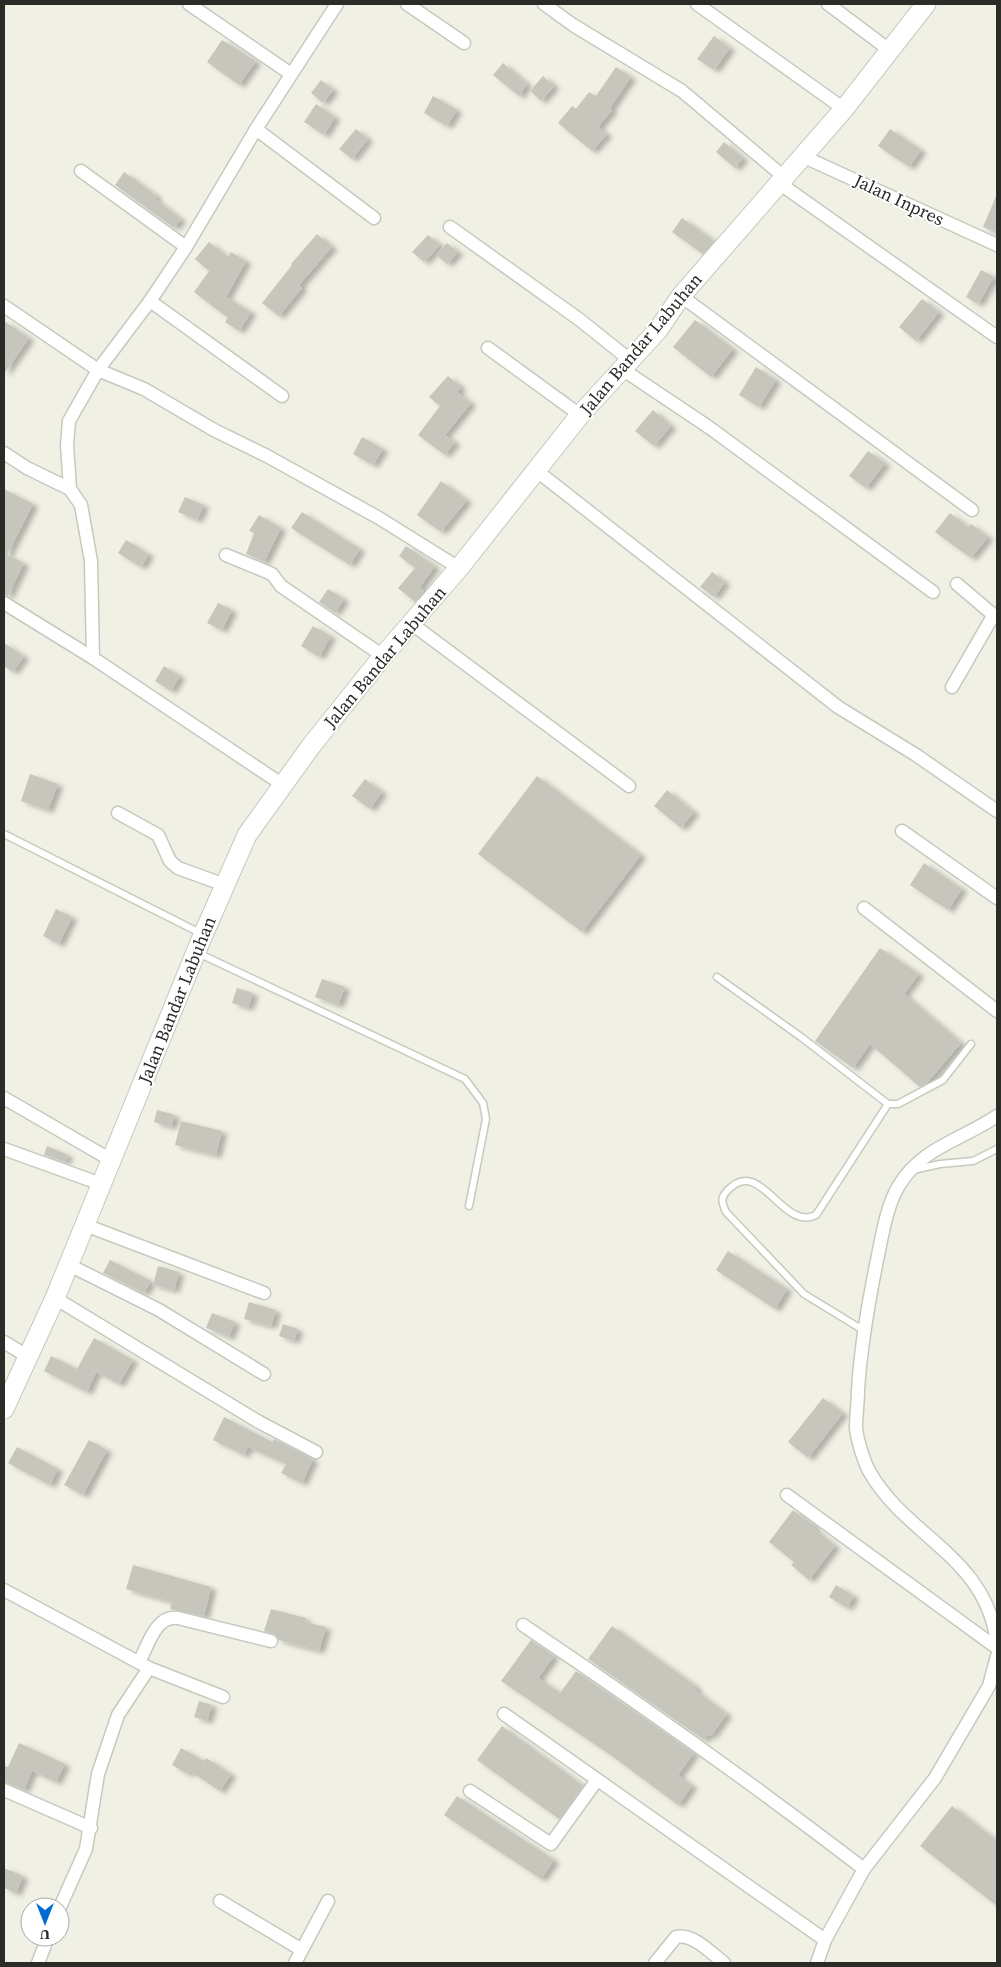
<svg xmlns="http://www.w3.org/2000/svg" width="1001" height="1967" viewBox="0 0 1001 1967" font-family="'Source Serif 4',serif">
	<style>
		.building { fill: #c6c6bc; filter: url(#shadow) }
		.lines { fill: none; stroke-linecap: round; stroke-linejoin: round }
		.service-casing { stroke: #c8c8be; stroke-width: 9 }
		.minor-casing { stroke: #c8c8be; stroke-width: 15 }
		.secondary-casing { stroke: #c8c8be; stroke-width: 21 }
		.service { stroke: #fff; stroke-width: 6 }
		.minor { stroke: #fff; stroke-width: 12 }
		.secondary { stroke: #fff; stroke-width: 19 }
		.labels { text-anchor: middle; stroke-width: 4; stroke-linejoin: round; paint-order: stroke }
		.street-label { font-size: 18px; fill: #2b2b27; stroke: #fff }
	</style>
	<defs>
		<filter id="shadow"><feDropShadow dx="5.5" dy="3" stdDeviation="2.5" flood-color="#0004"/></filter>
	</defs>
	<rect width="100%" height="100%" fill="#f0f0e5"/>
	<!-- building -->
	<g class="building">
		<path d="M714,36L730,48L714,70L697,59Z"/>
		<path d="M222,40L256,61L239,85L207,62Z"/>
		<path d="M503,63L527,84L519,96L493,75Z"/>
		<path d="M616,67L631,77L610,108L612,110L598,127L607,134L592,151L558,123L572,106L576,109L589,92L596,96Z"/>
		<path d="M543,76L554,86L541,101L530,91Z"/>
		<path d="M321,80L333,90L323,103L311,93Z"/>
		<path d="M433,96L457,110L447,126L424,113Z"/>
		<path d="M316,104L335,117L324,135L304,122Z"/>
		<path d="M356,129L368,139L352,159L339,149Z"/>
		<path d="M890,129L921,150L909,167L878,146Z"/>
		<path d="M724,142L743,158L735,168L716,152Z"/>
		<path d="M124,172L157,196L155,199L181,219L174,228L115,185Z"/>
		<path d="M997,194V233L983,227Z"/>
		<path d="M682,218L714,241L703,254L672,232Z"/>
		<path d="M317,234L332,247L299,285L302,288L279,316L262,303L292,265L291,264Z"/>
		<path d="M428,235L440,245L424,262L412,252Z"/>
		<path d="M209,242L228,257L231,252L246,261L226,297L251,312L239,331L225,322L228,318L194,292L209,271L195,259Z"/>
		<path d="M447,243L458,252L447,264L436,255Z"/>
		<path d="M981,270L994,277L978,304L966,297Z"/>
		<path d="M922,299L939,312L916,341L899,327Z"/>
		<path d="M695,320L733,349L711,377L673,347Z"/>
		<path d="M4,321L29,338L4,374Z"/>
		<path d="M756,367L776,380L759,407L739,395Z"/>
		<path d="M448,376L461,387L457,392L471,403L445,435L455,442L445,455L418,435L440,406L429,397Z"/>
		<path d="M653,410L671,426L654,446L635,431Z"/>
		<path d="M362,437L383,449L373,465L353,454Z"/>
		<path d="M868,451L885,463L866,488L849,476Z"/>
		<path d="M441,481L467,500L441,532L417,515Z"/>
		<path d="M4,489L33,504L7,555L24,563L8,596L4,595Z"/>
		<path d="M185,497L204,505L197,520L178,512Z"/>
		<path d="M302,512L360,549L350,565L291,528Z"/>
		<path d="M950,513L968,527L971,524L988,537L971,558L935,532Z"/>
		<path d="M259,515L281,528L264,562L246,554L254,533L249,531Z"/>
		<path d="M126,540L149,554L141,567L118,553Z"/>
		<path d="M406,546L435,566L420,587L424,591L415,602L398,588L415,568L399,556Z"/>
		<path d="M712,572L725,582L714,597L700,587Z"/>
		<path d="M328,589L344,599L335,613L319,602Z"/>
		<path d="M218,603L232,610L222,630L207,623Z"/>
		<path d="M313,626L331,636L319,657L301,646Z"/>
		<path d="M4,643L24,656L13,672L4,666Z"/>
		<path d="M164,666L180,676L171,691L155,681Z"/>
		<path d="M30,774L58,784L48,810L21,801Z"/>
		<path d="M537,776L641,855L582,932L478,854Z"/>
		<path d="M365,779L382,792L370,809L352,796Z"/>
		<path d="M667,790L694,812L681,828L654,806Z"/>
		<path d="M924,863L962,889L948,910L910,885Z"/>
		<path d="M56,909L72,917L59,944L43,936Z"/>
		<path d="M880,948L919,974L904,994L961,1043L926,1084L920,1087L870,1044L853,1068L815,1041Z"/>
		<path d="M322,979L345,987L338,1005L315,997Z"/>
		<path d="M237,988L253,993L248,1008L232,1003Z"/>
		<path d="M157,1110L175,1115L171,1127L154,1122Z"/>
		<path d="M181,1121L222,1131L216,1155L175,1145Z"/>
		<path d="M47,1146L68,1155L65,1162L44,1155Z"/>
		<path d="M728,1251L787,1289L775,1309L716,1270Z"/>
		<path d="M110,1260L151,1281L144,1293L103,1273Z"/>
		<path d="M158,1266L179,1272L174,1290L153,1285Z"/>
		<path d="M249,1302L276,1310L271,1326L244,1319Z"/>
		<path d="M212,1313L235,1322L229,1337L206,1328Z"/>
		<path d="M283,1324L298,1329L294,1341L279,1336Z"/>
		<path d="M94,1338L133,1360L119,1384L96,1372L87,1392L44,1371L51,1356L77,1369Z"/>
		<path d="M823,1398L843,1413L808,1458L788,1442Z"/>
		<path d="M224,1417L272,1442L274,1439L313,1459L302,1483L281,1473L286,1464L248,1447L244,1455L213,1440Z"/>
		<path d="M89,1440L107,1450L83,1495L64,1485Z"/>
		<path d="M17,1447L58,1469L50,1485L8,1463Z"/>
		<path d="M793,1510L815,1526L813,1528L835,1546L809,1580L791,1565L794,1562L769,1542Z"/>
		<path d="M133,1565L211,1587L204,1616L170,1609L172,1602L126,1589Z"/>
		<path d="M836,1585L854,1596L847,1608L829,1597Z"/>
		<path d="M271,1609L306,1618L305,1622L326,1627L319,1651L279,1640L276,1635L264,1631Z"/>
		<path d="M612,1626L697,1687L695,1690L727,1714L711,1736L708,1734L704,1740L588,1659Z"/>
		<path d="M531,1640L554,1656L538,1678L560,1693L576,1671L694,1753L678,1775L692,1786L678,1805L612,1756L501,1681Z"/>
		<path d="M199,1701L212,1705L207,1721L194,1717Z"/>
		<path d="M502,1726L583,1786L559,1819L477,1760Z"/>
		<path d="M19,1743L65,1764L56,1782L32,1771L24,1790L4,1782V1766L8,1767Z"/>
		<path d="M181,1748L204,1761L206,1758L231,1774L220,1791L190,1771L188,1774L172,1765Z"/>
		<path d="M457,1796L554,1860L541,1879L444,1815Z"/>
		<path d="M952,1806L997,1841V1906L920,1846Z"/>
		<path d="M4,1868L23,1876L16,1893L4,1888Z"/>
	</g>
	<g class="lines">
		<defs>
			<g id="service">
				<path d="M4,834L202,934"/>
				<path d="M198,953L465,1079L483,1103L486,1119L469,1206"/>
				<path d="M717,977L801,1037L888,1104"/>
				<path d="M913,1170L940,1164L973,1161L997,1149"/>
				<path d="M863,1330L804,1294L726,1212C722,1203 720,1198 727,1191C760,1154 782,1232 816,1215L888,1104H898L943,1080L971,1044"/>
			</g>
			<g id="minor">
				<path d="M189,4L291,74"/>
				<path d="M407,4L464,43"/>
				<path d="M544,4L573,25L682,91L784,177"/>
				<path d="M697,4L844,109"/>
				<path d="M828,4L888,49"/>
				<path d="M256,129L374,218"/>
				<path d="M802,156L997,245"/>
				<path d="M81,171L186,247"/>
				<path d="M779,183L997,337"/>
				<path d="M450,227L580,320L630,360"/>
				<path d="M681,296L972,510"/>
				<path d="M150,301L282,396"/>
				<path d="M4,306L98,370L144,389L214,430L267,456L379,518L459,568"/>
				<path d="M488,348L580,415"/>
				<path d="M622,369L710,428L933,592"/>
				<path d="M4,453L27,468L70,489"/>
				<path d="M537,471L838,707L916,755L997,811"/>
				<path d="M226,555L272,574L281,586L383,656"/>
				<path d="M957,584L997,618"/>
				<path d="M4,603L93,658L283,785"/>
				<path d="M412,624L629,786"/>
				<path d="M93,658L91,561L81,505L70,489L67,445L69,421L98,370L150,301L186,247L256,129L337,4"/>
				<path d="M952,687L993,616"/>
				<path d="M118,813L158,835L170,861L178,868L225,885"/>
				<path d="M902,831L997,898"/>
				<path d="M864,908L997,1011"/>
				<path d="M4,1098L111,1160"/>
				<path d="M997,1116C962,1140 921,1147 898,1187C886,1208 882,1237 877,1260C868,1305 861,1344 858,1390C858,1402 856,1416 856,1428C857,1440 864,1461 869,1471C907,1538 986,1556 997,1643"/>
				<path d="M4,1149L101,1184"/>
				<path d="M85,1225L264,1293"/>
				<path d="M69,1265L159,1310L264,1374"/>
				<path d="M55,1298L259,1422L316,1452"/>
				<path d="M4,1342L27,1356"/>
				<path d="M787,1495L997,1648"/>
				<path d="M4,1590L149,1668L118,1715L98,1774L86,1849L60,1907"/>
				<path d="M523,1625C639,1703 753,1784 864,1869"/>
				<path d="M139,1662C148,1646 156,1614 178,1618L271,1641"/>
				<path d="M149,1668L223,1697"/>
				<path d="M504,1714L825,1940"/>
				<path d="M4,1790L91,1828"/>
				<path d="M470,1791L551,1844L597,1780"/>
				<path d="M220,1901L302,1950"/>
				<path d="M38,1963L48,1937"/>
				<path d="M295,1963L328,1901"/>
				<path d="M655,1963L676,1937C693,1933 711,1953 724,1963"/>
				<path d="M817,1963L825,1940L864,1869L935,1778L989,1686L997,1656"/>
			</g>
			<path id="secondary" d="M4,1409L55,1298L203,935L247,835L311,746L383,656L459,568L580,415L658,330L681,296L844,109L926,4"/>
		</defs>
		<!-- service casing -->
		<use href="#service" class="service-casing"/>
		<!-- minor casing -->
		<use href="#minor" class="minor-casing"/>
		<!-- secondary casing -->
		<use href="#secondary" class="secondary-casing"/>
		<!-- service -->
		<use href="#service" class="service"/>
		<!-- minor -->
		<use href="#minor" class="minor"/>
		<!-- secondary -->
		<use href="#secondary" class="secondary"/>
	</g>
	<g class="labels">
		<!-- street labels -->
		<g class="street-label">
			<text transform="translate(899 200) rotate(25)" y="6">Jalan Inpres</text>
			<text transform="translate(641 344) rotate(-50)" y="6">Jalan Bandar Labuhan</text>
			<text transform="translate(385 657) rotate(-50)" y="6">Jalan Bandar Labuhan</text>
			<text transform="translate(177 1000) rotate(-68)" y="6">Jalan Bandar Labuhan</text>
		</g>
	</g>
	<!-- border -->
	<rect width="1001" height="1967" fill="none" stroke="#2b2b27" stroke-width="10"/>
	<!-- north arrow -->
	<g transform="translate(45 1922) rotate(180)"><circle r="24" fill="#ffffff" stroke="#aaaaa9"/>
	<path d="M0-4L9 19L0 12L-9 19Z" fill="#006bd3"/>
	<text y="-8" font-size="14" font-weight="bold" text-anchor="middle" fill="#2b2b27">U</text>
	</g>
</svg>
